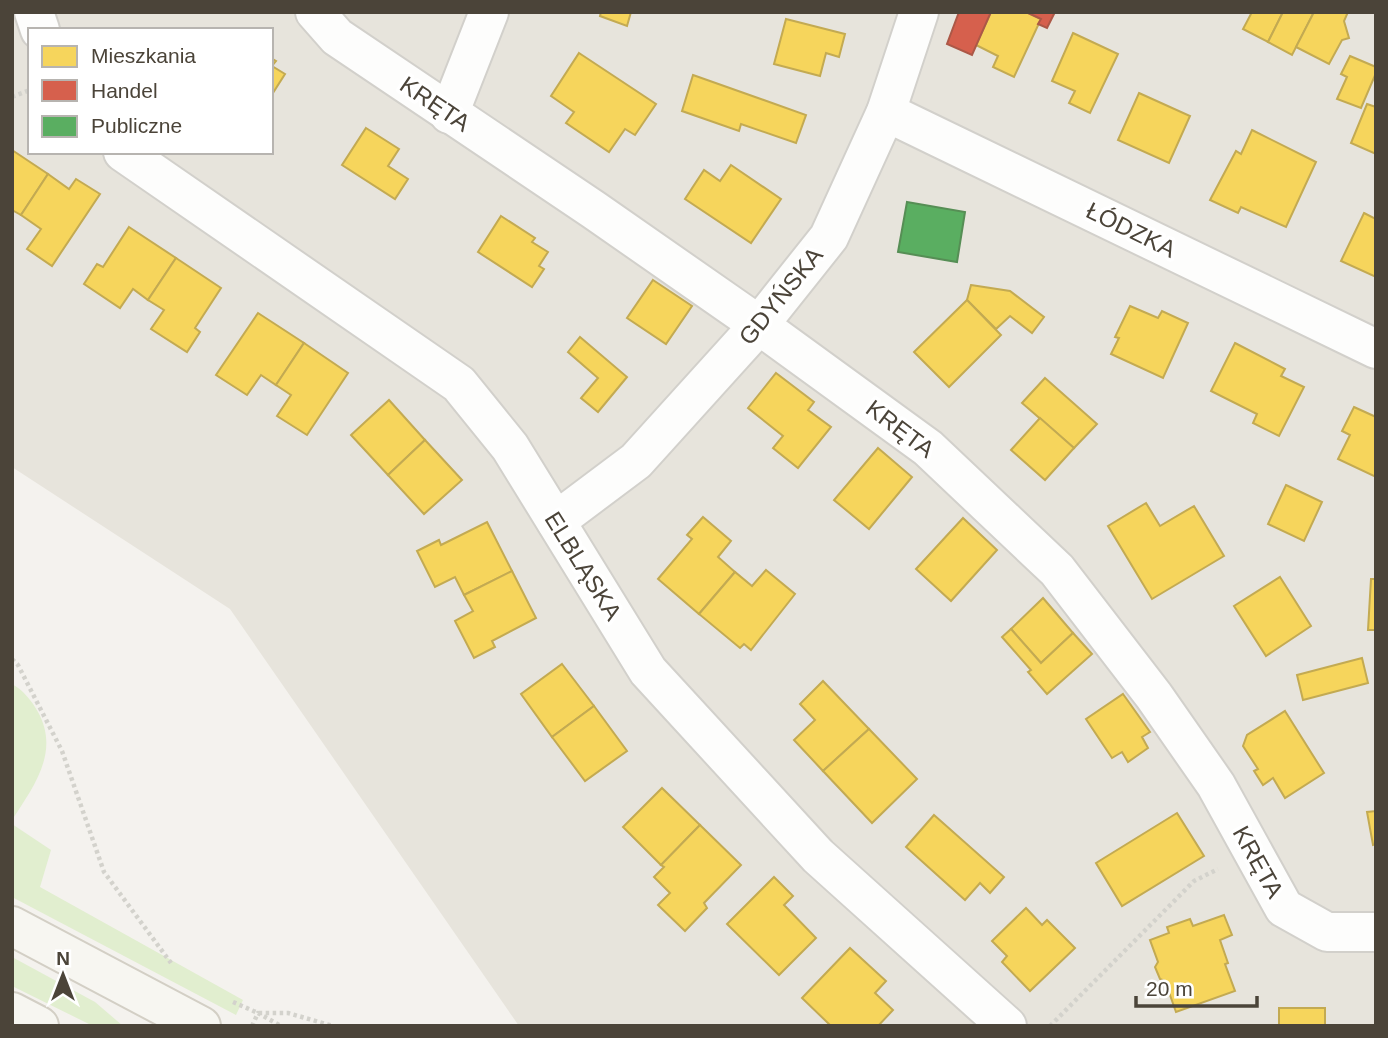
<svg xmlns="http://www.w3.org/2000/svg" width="1388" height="1038" viewBox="0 0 1388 1038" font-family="Arial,sans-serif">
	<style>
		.residential { fill: #e7e4dc; fill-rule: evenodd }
		.green { fill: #e1eecf }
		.homes { fill: #f6d55c; stroke: #c3aa52; stroke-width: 2 }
		.shops { fill: #d6604d; stroke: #ac5847; stroke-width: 2 }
		.public { fill: #5aae61; stroke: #568e55; stroke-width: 2 }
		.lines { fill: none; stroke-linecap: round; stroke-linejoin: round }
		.street-casing { stroke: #d2d0cb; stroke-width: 42 }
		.secondary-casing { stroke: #d3cfc5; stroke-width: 42 }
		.path { stroke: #d3d2cc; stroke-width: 4.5; stroke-dasharray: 3.5 3.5; stroke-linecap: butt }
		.street { stroke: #fdfdfc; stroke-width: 38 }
		.secondary { stroke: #f7f6f1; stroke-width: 38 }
		.labels { text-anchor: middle; stroke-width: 7; stroke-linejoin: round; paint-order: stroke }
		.street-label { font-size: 24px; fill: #4b4439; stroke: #fff }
	</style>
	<rect width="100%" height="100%" fill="#f4f2ee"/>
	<!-- residential -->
	<path class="residential" d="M12,12H1376V1026H519L230,609L12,467ZM30,30H271V152H30Z"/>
	<!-- green -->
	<g class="green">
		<path d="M12,684C23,690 32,701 38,712C60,752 34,786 12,820Z"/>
		<path d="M12,824L51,850L40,887L243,1000L236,1015L12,897Z"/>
		<path d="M12,957L95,1002L123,1026H93L12,986Z"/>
	</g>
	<!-- homes -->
	<g class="homes">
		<path d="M601,12H631L627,26L600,16Z"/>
		<path d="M991,12H1026L1041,19L1014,77L993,67L998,56L976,45Z"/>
		<path d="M1252,12H1283L1268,42L1243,29Z"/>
		<path d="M1283,12H1314L1292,55L1268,42Z"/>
		<path d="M1314,12H1348L1344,21L1349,38L1342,40L1329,64L1296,47Z"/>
		<path d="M786,19L845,34L839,57L826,53L820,76L774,64Z"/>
		<path d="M1073,33L1118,54L1090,113L1069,103L1075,91L1052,81Z"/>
		<path d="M579,53L656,104L635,135L625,129L609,152L566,123L574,112L551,96Z"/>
		<path d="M1350,56L1376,67V73L1361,108L1337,99L1347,77L1341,74Z"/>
		<path d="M271,58L276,61L272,66L285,74L271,96Z"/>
		<path d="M693,75L806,115L796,143L741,124L739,131L682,111Z"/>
		<path d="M1139,93L1190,116L1169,163L1118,140Z"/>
		<path d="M1367,104L1376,107V154L1351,143Z"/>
		<path d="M366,128L399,149L388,166L408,179L395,199L342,165Z"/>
		<path d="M1252,130L1316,162L1286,227L1241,207L1238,213L1210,200L1236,151L1241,154Z"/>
		<path d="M12,150L48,174L21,215L12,210Z"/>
		<path d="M731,165L781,199L751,243L685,199L704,170L720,181Z"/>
		<path d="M48,174L69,189L76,179L100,194L52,266L27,249L41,229L21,215Z"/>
		<path d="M1364,213L1376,219V277L1341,261Z"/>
		<path d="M501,216L535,238L532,242L548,252L539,266L544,269L532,287L478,252Z"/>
		<path d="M129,227L176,258L148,300L133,289L120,308L84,284L97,264L103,267Z"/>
		<path d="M176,258L221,288L195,328L200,332L187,352L151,329L164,310L148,300Z"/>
		<path d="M653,280L692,306L666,344L627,318Z"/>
		<path d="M971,285L1010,291L1044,317L1032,333L1010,316L996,329L967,300Z"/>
		<path d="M967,300L1001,335L949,387L914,352Z"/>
		<path d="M1130,306L1158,318L1162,311L1188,323L1163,378L1111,354L1119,338L1115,337Z"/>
		<path d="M258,313L304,343L276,385L261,375L247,395L216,375Z"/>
		<path d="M580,337L627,377L598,412L581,398L598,378L568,352Z"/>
		<path d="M304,343L348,373L307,435L277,416L291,395L276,385Z"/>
		<path d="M1235,343L1285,369L1281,376L1304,387L1279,436L1253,423L1257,414L1211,391Z"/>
		<path d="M776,373L814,402L808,410L831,427L798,468L773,448L783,436L748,408Z"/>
		<path d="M1045,378L1097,424L1074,448L1022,403Z"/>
		<path d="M389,400L425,440L388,475L351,435Z"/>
		<path d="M1354,407L1376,417V477L1338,459L1350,435L1342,431Z"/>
		<path d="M1040,418L1074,448L1045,480L1011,450Z"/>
		<path d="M425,440L462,480L424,514L388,475Z"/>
		<path d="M878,448L912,477L869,529L834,500Z"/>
		<path d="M1286,485L1322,502L1304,541L1268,524Z"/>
		<path d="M1146,503L1160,526L1194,506L1224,556L1152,599L1108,526Z"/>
		<path d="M703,517L731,541L718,557L735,572L699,614L658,579L692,539L687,535Z"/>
		<path d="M963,518L997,550L951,601L916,569Z"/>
		<path d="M487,522L512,571L464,595L455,577L435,587L417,551L439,540L441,545Z"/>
		<path d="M766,570L795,594L751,650L744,644L740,648L699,614L735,572L752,586Z"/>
		<path d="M512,571L536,618L492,641L495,647L474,658L455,621L473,611L464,595Z"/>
		<path d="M1280,577L1311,626L1266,656L1234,606Z"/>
		<path d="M1371,579H1376V630H1368Z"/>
		<path d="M1043,598L1073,633L1041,663L1011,629Z"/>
		<path d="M1011,629L1041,663L1073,633L1092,654L1047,694L1028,672L1031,670L1002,637Z"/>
		<path d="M1362,658L1368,683L1303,700L1297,675Z"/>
		<path d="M562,664L594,706L552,737L521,694Z"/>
		<path d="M823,681L869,729L823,771L794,740L815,720L800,704Z"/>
		<path d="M1123,694L1150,732L1142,737L1148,748L1128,762L1122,752L1112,758L1086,719Z"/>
		<path d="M594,706L627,751L585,781L552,737Z"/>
		<path d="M1285,711L1324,773L1285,798L1273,778L1263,785L1254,771L1258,769L1243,746L1247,735Z"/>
		<path d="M869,729L917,779L872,823L823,771Z"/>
		<path d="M662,788L700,825L661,865L623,827Z"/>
		<path d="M1376,811V844L1373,845L1367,812Z"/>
		<path d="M1177,813L1204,856L1122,906L1096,863Z"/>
		<path d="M934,815L1004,877L990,893L980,883L965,900L906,847Z"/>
		<path d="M700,825L741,865L704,903L707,908L685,931L658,905L670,893L654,877L664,867L661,865Z"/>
		<path d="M774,877L793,896L784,905L816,938L779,975L727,924Z"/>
		<path d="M1026,908L1042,925L1047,920L1075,948L1030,991L1002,962L1007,956L992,941Z"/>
		<path d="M1224,915L1232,935L1220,940L1228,963L1225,964L1235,991L1176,1012L1165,981L1160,979L1155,967L1158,962L1150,940L1169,933L1167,927L1190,919L1193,926Z"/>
		<path d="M850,948L886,981L875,993L893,1010L878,1026H831L802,998Z"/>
		<rect x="1279" y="1008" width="46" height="18"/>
	</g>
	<!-- shops -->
	<g class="shops">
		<path d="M959,12H991L972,55L947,44Z"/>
		<path d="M1026,12H1055L1047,28L1038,24L1041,19Z"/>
	</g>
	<!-- public -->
	<path class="public" d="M907,202L965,212L957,262L898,252Z"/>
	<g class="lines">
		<defs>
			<g id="street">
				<path d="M34,12L40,30"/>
				<path d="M315,12L337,37L594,210L759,325L928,448L1057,570L1154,696L1216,785L1284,908L1327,932H1376"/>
				<path d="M886,112L1376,349"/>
				<path d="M449,114L489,12"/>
				<path d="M123,152L459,384L510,447L648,671L818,856L1007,1026"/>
				<path d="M556,521L636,461L759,325L829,237L886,112L919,12"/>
			</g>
			<g id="secondary">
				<path d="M12,926L201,1026"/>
				<path d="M12,1012L39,1026"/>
			</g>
		</defs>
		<!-- street casing -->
		<use href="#street" class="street-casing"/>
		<!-- secondary casing -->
		<use href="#secondary" class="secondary-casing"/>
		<!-- path -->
		<g class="path">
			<path d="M12,97L30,90"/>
			<path d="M12,659L18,665L62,751L104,872L171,963"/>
			<path d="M233,1002L258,1013H288L333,1026"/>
			<path d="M252,1026L258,1013L281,1026"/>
			<path d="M1050,1026L1194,881L1218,869"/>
		</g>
		<!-- street -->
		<use href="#street" class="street"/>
		<!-- secondary -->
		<use href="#secondary" class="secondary"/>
	</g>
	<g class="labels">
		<!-- street labels -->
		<g class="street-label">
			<text transform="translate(435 104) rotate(34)" y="8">KRĘTA</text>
			<text transform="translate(1131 230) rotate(26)" y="8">ŁÓDZKA</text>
			<text transform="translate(781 296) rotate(-51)" y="8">GDYŃSKA</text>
			<text transform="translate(900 429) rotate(37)" y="8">KRĘTA</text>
			<text transform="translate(583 566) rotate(58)" y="8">ELBLĄSKA</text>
			<text transform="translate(1258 862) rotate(61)" y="8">KRĘTA</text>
		</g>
	</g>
	<!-- border -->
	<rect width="1388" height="1038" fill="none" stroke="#4b4439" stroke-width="28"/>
	<!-- legend -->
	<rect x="28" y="28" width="245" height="126" fill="#ffffff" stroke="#b7b4b0" stroke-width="2"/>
	<rect x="42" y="46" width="35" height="21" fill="#f6d55c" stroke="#b7b4b0" stroke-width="2"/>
	<text x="91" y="63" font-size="21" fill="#4b4439">Mieszkania</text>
	<rect x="42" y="80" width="35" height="21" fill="#d6604d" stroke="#b7b4b0" stroke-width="2"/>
	<text x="91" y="98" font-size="21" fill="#4b4439">Handel</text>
	<rect x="42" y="116" width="35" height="21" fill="#5aae61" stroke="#b7b4b0" stroke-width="2"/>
	<text x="91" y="133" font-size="21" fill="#4b4439">Publiczne</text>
	<!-- north arrow -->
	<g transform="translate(63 975)" stroke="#ffffff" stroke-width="5" paint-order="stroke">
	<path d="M0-5L12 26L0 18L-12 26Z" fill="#4b4439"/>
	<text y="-10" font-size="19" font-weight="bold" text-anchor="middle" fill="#4b4439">N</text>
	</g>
	<!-- scale -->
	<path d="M1136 996v10h121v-10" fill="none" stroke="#4b4439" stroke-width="3.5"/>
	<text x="1146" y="996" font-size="21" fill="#4b4439" stroke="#ffffff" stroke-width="5" paint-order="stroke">20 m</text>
</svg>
